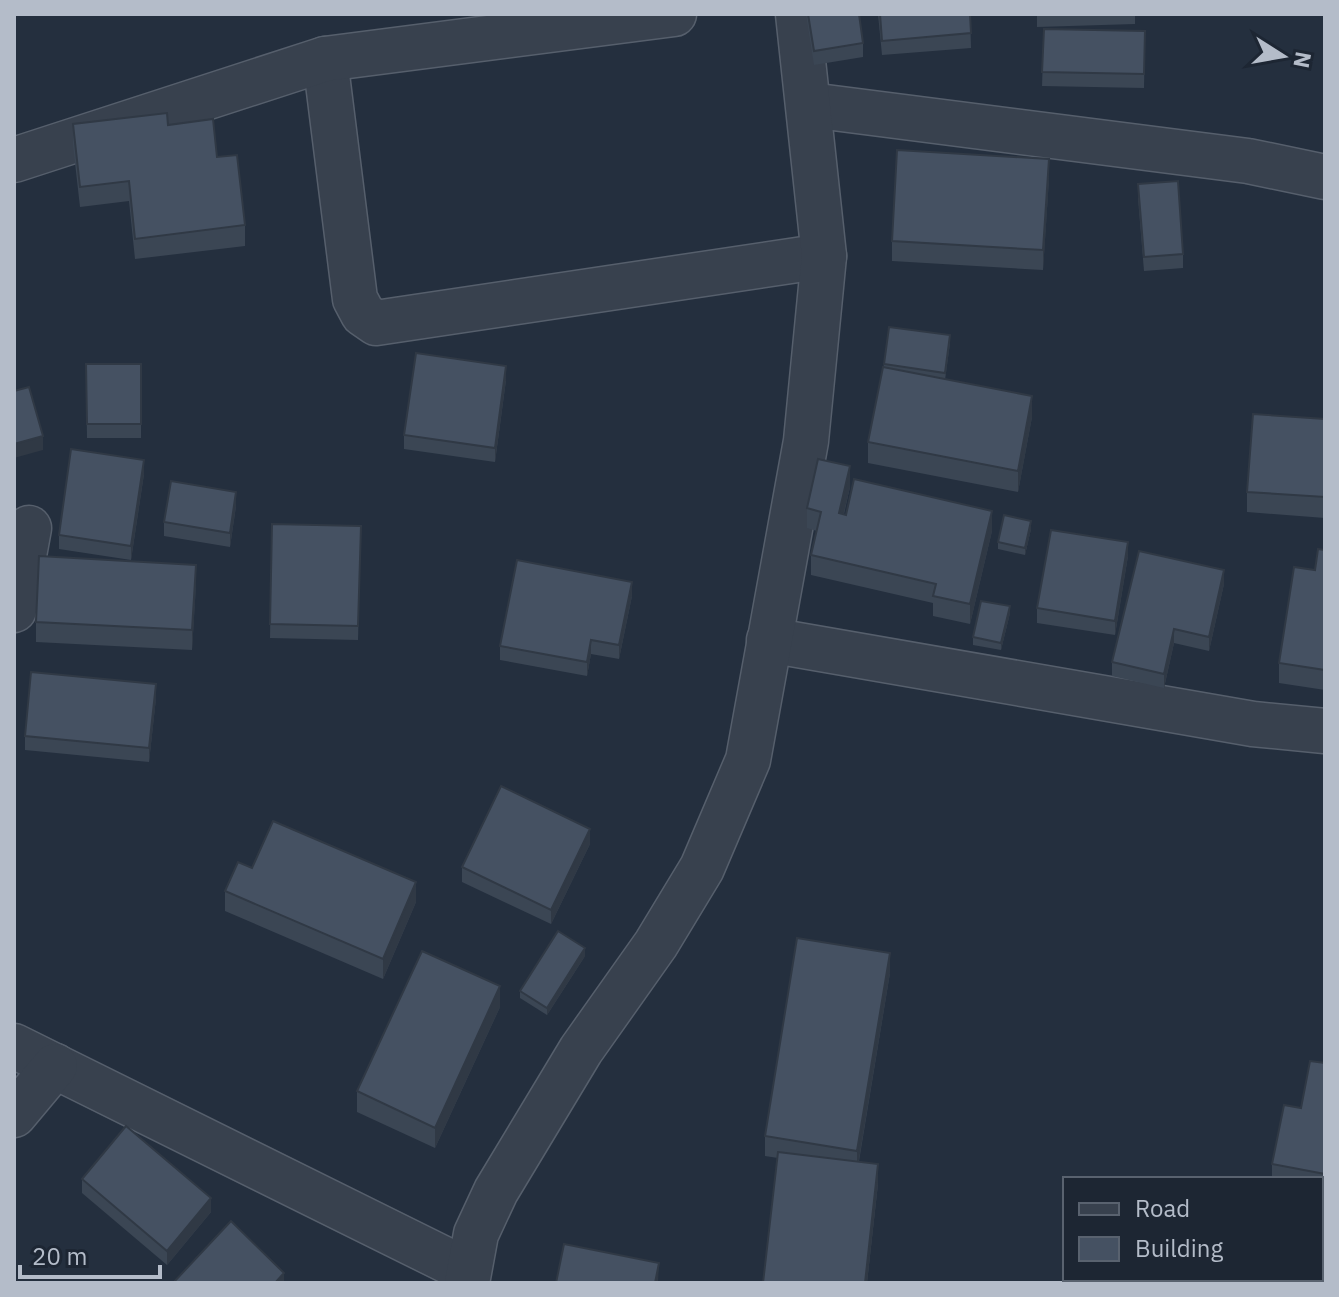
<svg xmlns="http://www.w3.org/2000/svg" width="1339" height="1297" viewBox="0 0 1339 1297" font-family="'IBM Plex Sans',sans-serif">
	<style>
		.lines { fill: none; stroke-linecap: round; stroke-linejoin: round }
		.minor-casing { stroke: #565f6c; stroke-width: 47 }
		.minor { stroke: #38414e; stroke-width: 44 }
		.wall { fill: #3b4654 }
		.shaded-wall { fill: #303945 }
		.building { fill: #455162; stroke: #303945; stroke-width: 2 }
	</style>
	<rect width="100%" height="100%" fill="#242f3e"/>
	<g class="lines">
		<defs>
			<g id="minor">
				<path d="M325,59L355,299L363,314L376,323L824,256"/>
				<path d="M810,105L1248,161L1325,177"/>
				<path d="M14,160L325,59L674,14"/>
				<path d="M14,610L29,528"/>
				<path d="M769,640L1253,724L1325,731"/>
				<path d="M14,1046L468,1271"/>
				<path d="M14,1115L55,1066"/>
				<path d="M467,1283L476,1234L496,1191L581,1050L656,944L702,868L748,760L806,441L824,256L798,14"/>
			</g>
		</defs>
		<!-- minor casing -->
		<use href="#minor" class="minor-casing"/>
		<!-- minor -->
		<use href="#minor" class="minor"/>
	</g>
	<!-- wall -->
	<g class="wall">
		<path d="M806,14H859L863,43V57L814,65Z"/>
		<path d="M878,14H970L971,48L882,55Z"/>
		<path d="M1037,14H1135V24L1037,27Z"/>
		<path d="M1044,29L1145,31L1144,88L1042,86Z"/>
		<path d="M73,124L168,125L217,157L245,225V246L135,259L129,201L80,207L73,145Z"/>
		<path d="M1049,179L1043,270L892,261V241Z"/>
		<path d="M1138,184L1183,254V268L1144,271L1138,198Z"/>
		<path d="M950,343L945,380L1032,417L1018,492L868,463V442L884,364Z"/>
		<path d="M86,364H141V438H87Z"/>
		<path d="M506,380L495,462L404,449V435Z"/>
		<path d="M1325,419V518L1247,512V492Z"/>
		<path d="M144,474L131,560L59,549V535Z"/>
		<path d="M850,487L844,514L992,531L970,624L933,616V603L811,575V555L817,531L807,528V508Z"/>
		<path d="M236,506L230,547L164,536V522Z"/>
		<path d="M272,524L361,526L358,640L270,638Z"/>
		<path d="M1031,529L1025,555L998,549V542Z"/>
		<path d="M1325,550V690L1279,683V663L1315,570Z"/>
		<path d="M1128,556L1115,635L1037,623V608Z"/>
		<path d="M1224,584L1209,651L1174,643L1164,688L1112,676V662Z"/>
		<path d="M196,585L192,650L36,642V622Z"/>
		<path d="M632,596L619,659L591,654L587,676L500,660V646Z"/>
		<path d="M1010,613L1001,650L973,645V637Z"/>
		<path d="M156,698L149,762L25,750V736Z"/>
		<path d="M590,844L551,924L462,882V867Z"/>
		<path d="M252,868L416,902L383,979L225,911V891Z"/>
		<path d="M585,956L547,1015L520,998V991Z"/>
		<path d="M890,973L859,1161L878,1184L867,1283H763L778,1158L765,1156V1136Z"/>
		<path d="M500,1007L435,1148L357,1112V1091Z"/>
		<path d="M1325,1063V1188L1321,1187V1179L1272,1178V1164Z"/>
		<path d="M82,1179L211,1212L167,1265L82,1193Z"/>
	</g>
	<!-- shaded-wall -->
	<g class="shaded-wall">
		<path d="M1049,159V179L1043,270V250Z"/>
		<path d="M506,366V380L495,462V448Z"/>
		<path d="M1032,396V417L1018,492V471Z"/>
		<path d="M43,436V450L14,458V444Z"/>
		<path d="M144,460V474L131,560V546Z"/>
		<path d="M850,466V487L839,533V513Z"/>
		<path d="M236,492V506L230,547V533Z"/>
		<path d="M992,511V531L970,624V604Z"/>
		<path d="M1031,521V529L1025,555V548Z"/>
		<path d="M1128,542V556L1115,635V621Z"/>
		<path d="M196,565V585L192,650V630Z"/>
		<path d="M1224,570V584L1209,651V637Z"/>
		<path d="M632,582V596L619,659V645Z"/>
		<path d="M1010,606V613L1001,650V643Z"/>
		<path d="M1174,629V643L1164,688V674Z"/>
		<path d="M591,640V654L587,676V662Z"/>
		<path d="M156,684V698L149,762V748Z"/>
		<path d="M590,829V844L551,924V910Z"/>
		<path d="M416,882V902L383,979V959Z"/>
		<path d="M585,948V956L547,1015V1008Z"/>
		<path d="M890,953V973L857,1171V1151Z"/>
		<path d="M500,986V1007L435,1148V1128Z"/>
		<path d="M878,1164V1184L867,1283H865Z"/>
		<path d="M211,1198V1212L167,1265V1251Z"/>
		<path d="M659,1263L658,1283H655Z"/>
		<path d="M284,1273V1283H275Z"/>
	</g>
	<!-- building -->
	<g class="building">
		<path d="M808,14H859L863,43L814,51Z"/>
		<path d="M880,14H970L971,33L882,41Z"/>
		<path d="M1044,29L1145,31L1144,74L1042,72Z"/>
		<path d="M167,113L168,125L213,119L217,157L237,155L245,225L135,239L129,181L80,187L73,124Z"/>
		<path d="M897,150L1049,159L1043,250L892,241Z"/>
		<path d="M1178,181L1183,254L1144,257L1138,184Z"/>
		<path d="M889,327L950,335L945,373L884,364Z"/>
		<path d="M416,353L506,366L495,448L404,435Z"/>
		<path d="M86,364H141V424H87Z"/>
		<path d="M883,367L1032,396L1018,471L868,442Z"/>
		<path d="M29,387L43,436L14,444V391Z"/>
		<path d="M1253,414L1325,419V497L1247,492Z"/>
		<path d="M71,449L144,460L131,546L59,535Z"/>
		<path d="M818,459L850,466L839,513L846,515L854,479L992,511L970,604L933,596L936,584L811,555L821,512L807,508Z"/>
		<path d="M171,481L236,492L230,533L164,522Z"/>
		<path d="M1004,515L1031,521L1025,548L998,542Z"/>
		<path d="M272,524L361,526L358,626L270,624Z"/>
		<path d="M1051,530L1128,542L1115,621L1037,608Z"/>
		<path d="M1318,549L1325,550V670L1279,663L1294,567L1315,570Z"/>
		<path d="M1139,551L1224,570L1209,637L1174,629L1164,674L1112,662Z"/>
		<path d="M39,556L196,565L192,630L36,622Z"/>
		<path d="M517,560L632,582L619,645L591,640L587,662L500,646Z"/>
		<path d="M981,601L1010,606L1001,643L973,637Z"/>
		<path d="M31,672L156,684L149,748L25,736Z"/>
		<path d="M501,786L590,829L551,910L462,867Z"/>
		<path d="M273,821L416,882L383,959L225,891L238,862L252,868Z"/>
		<path d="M558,931L585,948L547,1008L520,991Z"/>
		<path d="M797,938L890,953L857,1151L765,1136Z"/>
		<path d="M422,951L500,986L435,1128L357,1091Z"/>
		<path d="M1310,1061L1325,1063V1174L1272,1164L1284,1105L1301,1108Z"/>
		<path d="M126,1126L211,1198L167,1251L82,1179Z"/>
		<path d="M778,1152L878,1164L865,1283H763Z"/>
		<path d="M231,1221L284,1273L275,1283H173Z"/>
		<path d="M564,1244L659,1263L655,1283H556Z"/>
	</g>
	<!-- border -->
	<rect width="1339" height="1297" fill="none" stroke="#b4bcc9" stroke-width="32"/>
	<!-- legend -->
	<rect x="1063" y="1177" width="260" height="104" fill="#1d2633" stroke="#59626f" stroke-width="2"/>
	<rect x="1079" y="1203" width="40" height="12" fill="#38414e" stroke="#59626f" stroke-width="2"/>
	<text x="1135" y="1217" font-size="24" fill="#b4bcc9">Road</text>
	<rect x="1079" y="1237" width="40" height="24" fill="#455162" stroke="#59626f" stroke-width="2"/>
	<text x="1135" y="1257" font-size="24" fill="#b4bcc9">Building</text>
	<!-- north arrow -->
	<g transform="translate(1283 56) rotate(101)" stroke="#1d2633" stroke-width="6" paint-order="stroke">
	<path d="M0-6L14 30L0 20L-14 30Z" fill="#b4bcc9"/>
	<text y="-12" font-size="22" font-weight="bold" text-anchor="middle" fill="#b4bcc9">N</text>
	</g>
	<!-- scale -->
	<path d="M20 1265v12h140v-12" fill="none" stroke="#b4bcc9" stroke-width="4"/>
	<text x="32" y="1265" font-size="24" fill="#b4bcc9" stroke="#1d2633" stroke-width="6" paint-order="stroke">20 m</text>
</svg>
